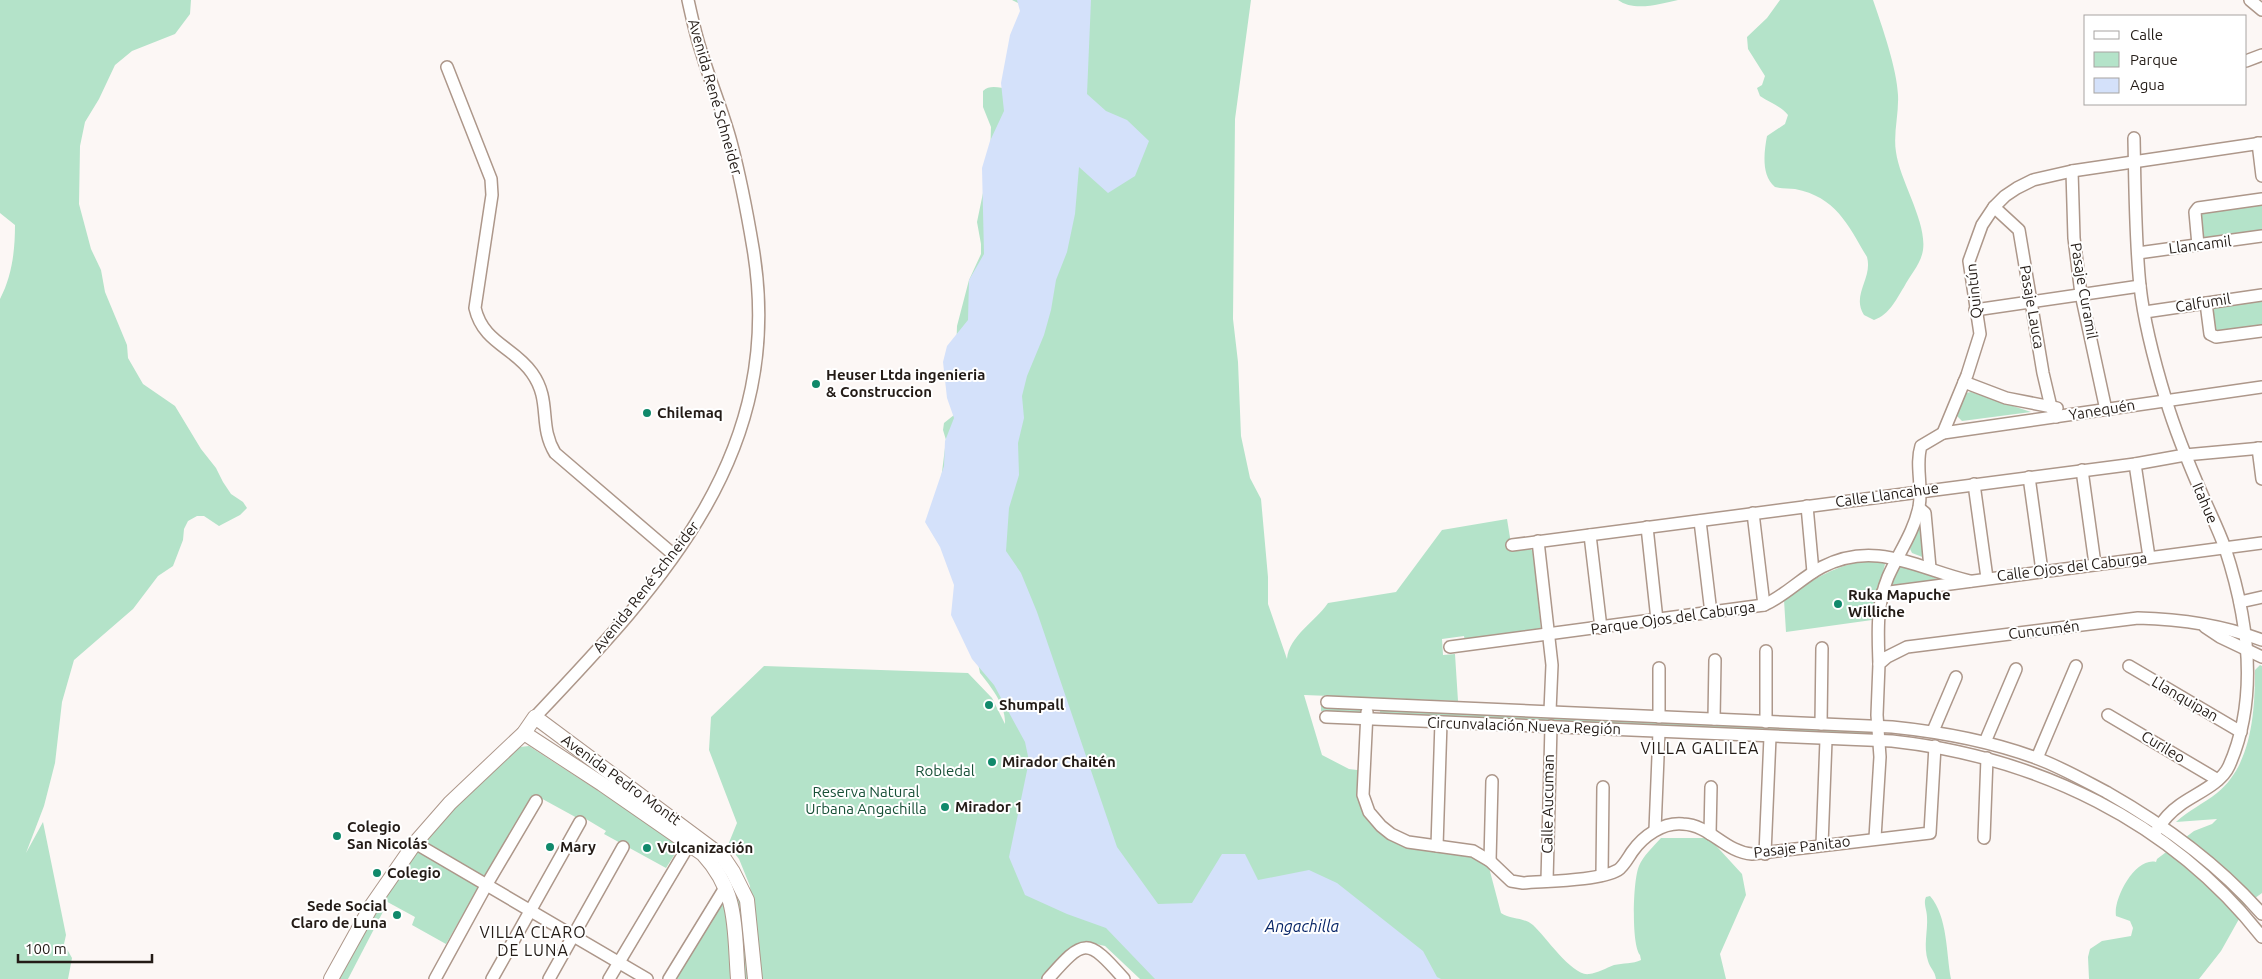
<svg xmlns="http://www.w3.org/2000/svg" width="2262" height="979" viewBox="0 0 2262 979" font-family="Ubuntu,sans-serif">
	<style>
		.green { fill: #b4e3c9 }
		.water { fill: #d4e1fa }
		.lines { fill: none; stroke-linecap: round; stroke-linejoin: round }
		.minor-casing { stroke: #ad978a; stroke-width: 14 }
		.major-casing { stroke: #ad978a; stroke-width: 16 }
		.minor { stroke: #fff; stroke-width: 11 }
		.major { stroke: #fff; stroke-width: 14 }
		.poi-dot { fill: #10896b; stroke: #fff; stroke-width: 2 }
		.labels { text-anchor: middle; stroke-width: 4; stroke-linejoin: round; paint-order: stroke }
		.street-label { font-size: 15px; fill: #231b16; stroke: #fff }
		.poi-label { font-size: 15px; font-weight: bold; fill: #231b16; stroke: #fff; text-anchor: start }
		.park-label { font-size: 15px; fill: #175037; stroke: #fff }
		.neighbourhood-label { font-size: 16px; letter-spacing: 1px; fill: #231b16; stroke: #fff }
		.water-label { font-size: 16px; font-style: italic; fill: #072567; stroke: #fff }
	</style>
	<rect width="100%" height="100%" fill="#fcf7f5"/>
	<!-- green -->
	<g class="green">
		<path d="M0,0H191L190,14L175,34L132,51L115,65L99,99L85,122L80,146L79,204L91,249L101,270L105,292L127,345L128,358L143,384L175,406L201,449L216,468L223,482L231,494L243,502L247,508L240,515L219,526L204,516H197L188,521L184,529L183,540L173,566L158,576L133,609L74,660L62,702L55,763L44,806L26,853L43,822L66,935L64,944L72,958L68,979H0V299C12,276 15,251 15,225L0,213Z"/>
		<path d="M1012,0H1251L1235,119L1233,319L1238,362L1241,436L1250,478L1261,499L1268,577V604L1287,659C1289,636 1315,622 1328,603L1396,592L1442,530L1507,519L1512,550L1529,548L1534,552L1541,630L1465,642L1464,636L1442,639L1443,655L1455,654L1458,701L1304,695L1322,755L1349,769L1365,771L1368,805L1388,832L1459,848L1487,860L1501,913C1511,920 1524,917 1533,925C1546,937 1573,977 1589,974C1598,973 1606,968 1614,965C1623,963 1633,964 1641,960L1640,955C1631,944 1633,879 1639,866C1643,856 1654,846 1661,838H1709L1742,874L1746,895L1720,954L1726,979H1140L1105,946L1087,942L1078,944L1070,951L1046,979H758L753,936L750,886L739,859L728,845L737,823L709,750L711,717L764,666L968,673L992,698L1005,724C1006,705 991,687 980,673L941,480L946,440L943,430L944,423L954,415L957,326L969,280L981,254V244L977,222L990,159L991,127L983,107V91C990,84 1000,88 1009,89L1024,6Z"/>
		<path d="M1618,0H1678C1660,4 1634,12 1618,0Z"/>
		<path d="M1780,0H1873C1882,26 1897,69 1898,95C1899,114 1893,134 1896,152C1900,181 1927,222 1923,250C1921,264 1910,275 1904,287C1895,301 1890,314 1874,320L1864,315C1851,295 1873,278 1867,257C1848,225 1836,197 1795,189C1789,188 1782,189 1775,187C1761,176 1764,152 1767,136L1785,124L1788,115C1781,106 1770,103 1760,96L1757,88L1762,85L1765,76L1748,49L1747,37L1767,18Z"/>
		<path d="M2262,203V232L2202,240L2198,213Z"/>
		<path d="M2262,300V328L2218,335L2213,331L2210,307Z"/>
		<path d="M1971,392L2031,412L1962,421L1956,415L1966,393Z"/>
		<path d="M1922,519L1925,558L1912,553L1910,549Z"/>
		<path d="M1863,561H1882L1885,564L1872,620L1786,632L1784,600C1809,581 1832,567 1863,561Z"/>
		<path d="M1903,566H1907L1942,581L1891,586L1899,567Z"/>
		<path d="M2260,665L2262,666V893L2248,903L2221,951L2199,979H2089L2088,957L2090,949L2102,941L2131,936L2133,928L2130,921L2116,916C2113,899 2135,857 2156,862L2157,859L2194,831L2212,824L2217,819L2176,822C2189,810 2203,804 2217,793C2252,765 2255,711 2255,670Z"/>
		<path d="M1321,705L1360,706L1362,711L1360,713L1321,711Z"/>
		<path d="M1380,707L1869,731L1873,732L1872,737L1380,714Z"/>
		<path d="M529,746L676,841L680,846L666,868L604,834L606,831L581,816L579,819L537,796L488,874L482,876L428,846L427,840L450,812L520,747Z"/>
		<path d="M413,850L422,851L476,882L478,888L446,944L412,925L415,917L382,899Z"/>
		<path d="M718,859L742,901L750,979H744L738,912Z"/>
		<path d="M725,896L733,979H672Z"/>
		<path d="M1930,896C1948,917 1946,953 1951,979H1936C1935,971 1930,968 1928,961C1923,946 1928,931 1927,917C1927,910 1923,903 1926,897Z"/>
		<path d="M381,901L387,904L348,979H339Z"/>
	</g>
	<!-- water -->
	<path class="water" d="M1017,0H1091L1087,94L1106,111L1127,120L1149,141L1135,176L1108,193L1079,167L1075,214L1067,252L1056,280L1051,310L1044,335L1027,376L1022,396L1024,418L1018,443L1019,475L1009,508L1006,551L1021,573L1037,612L1117,847L1158,904L1192,903L1222,854H1245L1258,880L1309,870L1337,883L1423,951L1437,977L1441,979H1155L1106,928L1067,914L1025,895L1009,857L1029,761L1025,742L994,685L972,659L951,615L954,585L940,547L925,522L944,466L945,441L954,418L947,398L943,362L947,346L968,320L969,280L984,254L982,168L990,141L1004,111L1001,83L1010,35L1020,11Z"/>
	<g class="lines">
		<defs>
			<g id="minor">
				<path d="M2250,0L2262,10"/>
				<path d="M2246,61L2262,55"/>
				<path d="M447,67L491,179L492,195L475,308C483,343 514,347 532,373C552,401 538,425 555,453L674,555"/>
				<path d="M2134,138C2135,187 2135,237 2140,286C2144,323 2155,364 2166,400C2176,434 2190,467 2204,499C2211,515 2219,531 2225,548C2248,618 2260,696 2229,766C2221,784 2195,794 2180,805C2170,812 2163,820 2157,830"/>
				<path d="M2258,143L2262,176"/>
				<path d="M2072,171L2074,238L2081,294L2106,410"/>
				<path d="M1994,207L2019,230L2043,373L2051,407L2056,417"/>
				<path d="M2198,245L2195,212L2198,208L2262,199"/>
				<path d="M2138,253L2262,236"/>
				<path d="M2206,303L2210,334L2216,337L2262,331"/>
				<path d="M1975,310L2140,286"/>
				<path d="M2145,312L2262,295"/>
				<path d="M1964,382L2006,398L2057,408"/>
				<path d="M1943,433L2262,387"/>
				<path d="M2258,448L2262,479"/>
				<path d="M2135,464L2149,557"/>
				<path d="M2082,470L2095,564"/>
				<path d="M2029,477L2042,571"/>
				<path d="M1974,484L1987,578"/>
				<path d="M1807,506L1813,572"/>
				<path d="M1919,508L1925,513L1930,568"/>
				<path d="M1753,513L1764,605"/>
				<path d="M1700,521L1711,613"/>
				<path d="M1647,527L1657,620"/>
				<path d="M1590,535L1601,628"/>
				<path d="M1538,541L1552,665L1550,711"/>
				<path d="M1512,545L2135,464L2185,455L2262,448"/>
				<path d="M1882,593L2262,543"/>
				<path d="M2240,602L2262,597"/>
				<path d="M2205,627L2220,637L2262,657"/>
				<path d="M1450,647L1764,605C1785,596 1801,578 1822,567C1876,539 1918,569 1970,581"/>
				<path d="M1766,651V722"/>
				<path d="M1879,664C1878,634 1876,606 1888,577C1898,554 1914,532 1919,507C1923,486 1915,465 1921,446L1943,433L1967,375L1980,334L1969,261L1982,225L1994,207L2005,196L2017,188L2033,180L2072,171L2262,143"/>
				<path d="M2129,666L2241,732"/>
				<path d="M1659,668V717"/>
				<path d="M1327,702L1892,727C1941,732 1990,741 2036,758C2061,767 2085,781 2108,793C2166,826 2218,864 2262,914"/>
				<path d="M1367,712L1363,795L1369,812L1381,826L1391,834L1408,842L1473,851L1490,861L1511,881L1523,883C1546,881 1599,881 1618,870C1623,867 1628,858 1632,852C1643,836 1663,822 1683,824C1710,825 1725,852 1752,854L1930,833L1935,746"/>
				<path d="M2108,715L2218,780"/>
				<path d="M535,717C664,581 787,451 753,248C747,212 740,176 731,142C723,112 711,84 702,54C696,37 692,18 688,0"/>
				<path d="M1326,717L1892,741C2037,757 2171,821 2262,937"/>
				<path d="M1714,719L1715,660"/>
				<path d="M1821,724L1822,648"/>
				<path d="M1933,731L1956,677"/>
				<path d="M1985,742L2016,669"/>
				<path d="M2037,758L2076,666"/>
				<path d="M1655,830L1659,732"/>
				<path d="M1710,834L1711,787"/>
				<path d="M1875,838L1880,757L1877,715L1879,664L1887,657L1907,647L2138,618C2180,619 2222,625 2262,640"/>
				<path d="M1984,838L1987,758"/>
				<path d="M415,843L647,979"/>
				<path d="M1822,845L1826,740"/>
				<path d="M1437,846L1441,722"/>
				<path d="M1765,854L1770,737"/>
				<path d="M1490,861L1492,781"/>
				<path d="M1602,875L1603,787"/>
				<path d="M1547,881L1551,726"/>
				<path d="M435,979L487,884L536,801"/>
				<path d="M492,979L580,822"/>
				<path d="M549,979L623,847"/>
				<path d="M609,979L693,838"/>
				<path d="M669,979L726,886"/>
				<path d="M1048,979C1084,938 1087,937 1124,979"/>
			</g>
			<g id="major">
				<path d="M524,733L602,784L703,854C739,893 734,929 738,979"/>
				<path d="M331,979L372,905L415,843L450,803L524,733L535,717L723,857L733,872L747,900L755,979"/>
			</g>
		</defs>
		<!-- minor casing -->
		<use href="#minor" class="minor-casing"/>
		<!-- major casing -->
		<use href="#major" class="major-casing"/>
		<!-- minor -->
		<use href="#minor" class="minor"/>
		<!-- major -->
		<use href="#major" class="major"/>
	</g>
	<!-- markers -->
	<g class="poi-dot">
		<circle cx="816" cy="384" r="5"/>
		<circle cx="647" cy="413" r="5"/>
		<circle cx="1838" cy="604" r="5"/>
		<circle cx="989" cy="705" r="5"/>
		<circle cx="992" cy="762" r="5"/>
		<circle cx="945" cy="807" r="5"/>
		<circle cx="337" cy="836" r="5"/>
		<circle cx="550" cy="847" r="5"/>
		<circle cx="647" cy="848" r="5"/>
		<circle cx="377" cy="873" r="5"/>
		<circle cx="397" cy="915" r="5"/>
	</g>
	<g class="labels">
		<!-- street labels -->
		<g class="street-label">
			<text transform="translate(715 97) rotate(74)" y="5">Avenida René Schneider</text>
			<text transform="translate(2200 245) rotate(-7)" y="5">Llancamil</text>
			<text transform="translate(1974 291) rotate(-96)" y="5">Quintún</text>
			<text transform="translate(2084 291) rotate(80)" y="5">Pasaje Curamil</text>
			<text transform="translate(2203 303) rotate(-9)" y="5">Calfumil</text>
			<text transform="translate(2032 307) rotate(80)" y="5">Pasaje Lauca</text>
			<text transform="translate(2102 410) rotate(-9)" y="5">Yanequén</text>
			<text transform="translate(1887 495) rotate(-8)" y="5">Calle Llancahue</text>
			<text transform="translate(2205 503) rotate(67)" y="5">Itahue</text>
			<text transform="translate(2072 567) rotate(-7)" y="5">Calle Ojos del Caburga</text>
			<text transform="translate(646 587) rotate(-52)" y="5">Avenida René Schneider</text>
			<text transform="translate(1673 618) rotate(-8)" y="5">Parque Ojos del Caburga</text>
			<text transform="translate(2044 630) rotate(-7)" y="5">Cuncumén</text>
			<text transform="translate(2185 699) rotate(30)" y="5">Llanquipan</text>
			<text transform="translate(1524 726) rotate(2)" y="5">Circunvalación Nueva Región</text>
			<text transform="translate(2163 747) rotate(31)" y="5">Curileo</text>
			<text transform="translate(621 780) rotate(36)" y="5">Avenida Pedro Montt</text>
			<text transform="translate(1548 804) rotate(-89)" y="5">Calle Aucuman</text>
			<text transform="translate(1802 847) rotate(-7)" y="5">Pasaje Panitao</text>
		</g>
		<!-- poi labels -->
		<g class="poi-label">
			<text x="826" y="380">Heuser Ltda ingenieria<tspan x="826" dy="17">&amp; Construccion</tspan></text>
			<text x="657" y="418">Chilemaq</text>
			<text x="1848" y="600">Ruka Mapuche<tspan x="1848" dy="17">Williche</tspan></text>
			<text x="999" y="710">Shumpall</text>
			<text x="1002" y="767">Mirador Chaitén</text>
			<text x="955" y="812">Mirador 1</text>
			<text x="347" y="832">Colegio<tspan x="347" dy="17">San Nicolás</tspan></text>
			<text x="560" y="852">Mary</text>
			<text x="657" y="853">Vulcanización</text>
			<text x="387" y="878">Colegio</text>
			<text x="387" y="911" text-anchor="end">Sede Social<tspan x="387" dy="17">Claro de Luna</tspan></text>
		</g>
		<!-- park labels -->
		<g class="park-label">
			<text x="945" y="776">Robledal</text>
			<text x="866" y="797">Reserva Natural<tspan x="866" dy="17">Urbana Angachilla</tspan></text>
		</g>
		<!-- neighbourhood labels -->
		<g class="neighbourhood-label">
			<text x="1700" y="754">VILLA GALILEA</text>
			<text x="533" y="938">VILLA CLARO<tspan x="533" dy="18">DE LUNA</tspan></text>
		</g>
		<!-- water labels -->
		<g class="water-label">
			<text x="1302" y="932">Angachilla</text>
		</g>
	</g>
	<!-- legend -->
	<rect x="2084" y="15" width="162" height="90" fill="#ffffff" stroke="#a7a4a2"/>
	<rect x="2094" y="31" width="25" height="8" fill="#ffffff" stroke="#a7a4a2"/>
	<text x="2130" y="40" font-size="15" fill="#231b16">Calle</text>
	<rect x="2094" y="52" width="25" height="15" fill="#b4e3c9" stroke="#a7a4a2"/>
	<text x="2130" y="65" font-size="15" fill="#231b16">Parque</text>
	<rect x="2094" y="78" width="25" height="15" fill="#d4e1fa" stroke="#a7a4a2"/>
	<text x="2130" y="90" font-size="15" fill="#231b16">Agua</text>
	<!-- scale -->
	<path d="M18 954v8h134v-8" fill="none" stroke="#231b16" stroke-width="2.5"/>
	<text x="25" y="954" font-size="15" fill="#231b16" stroke="#ffffff" stroke-width="4" paint-order="stroke">100 m</text>
</svg>
